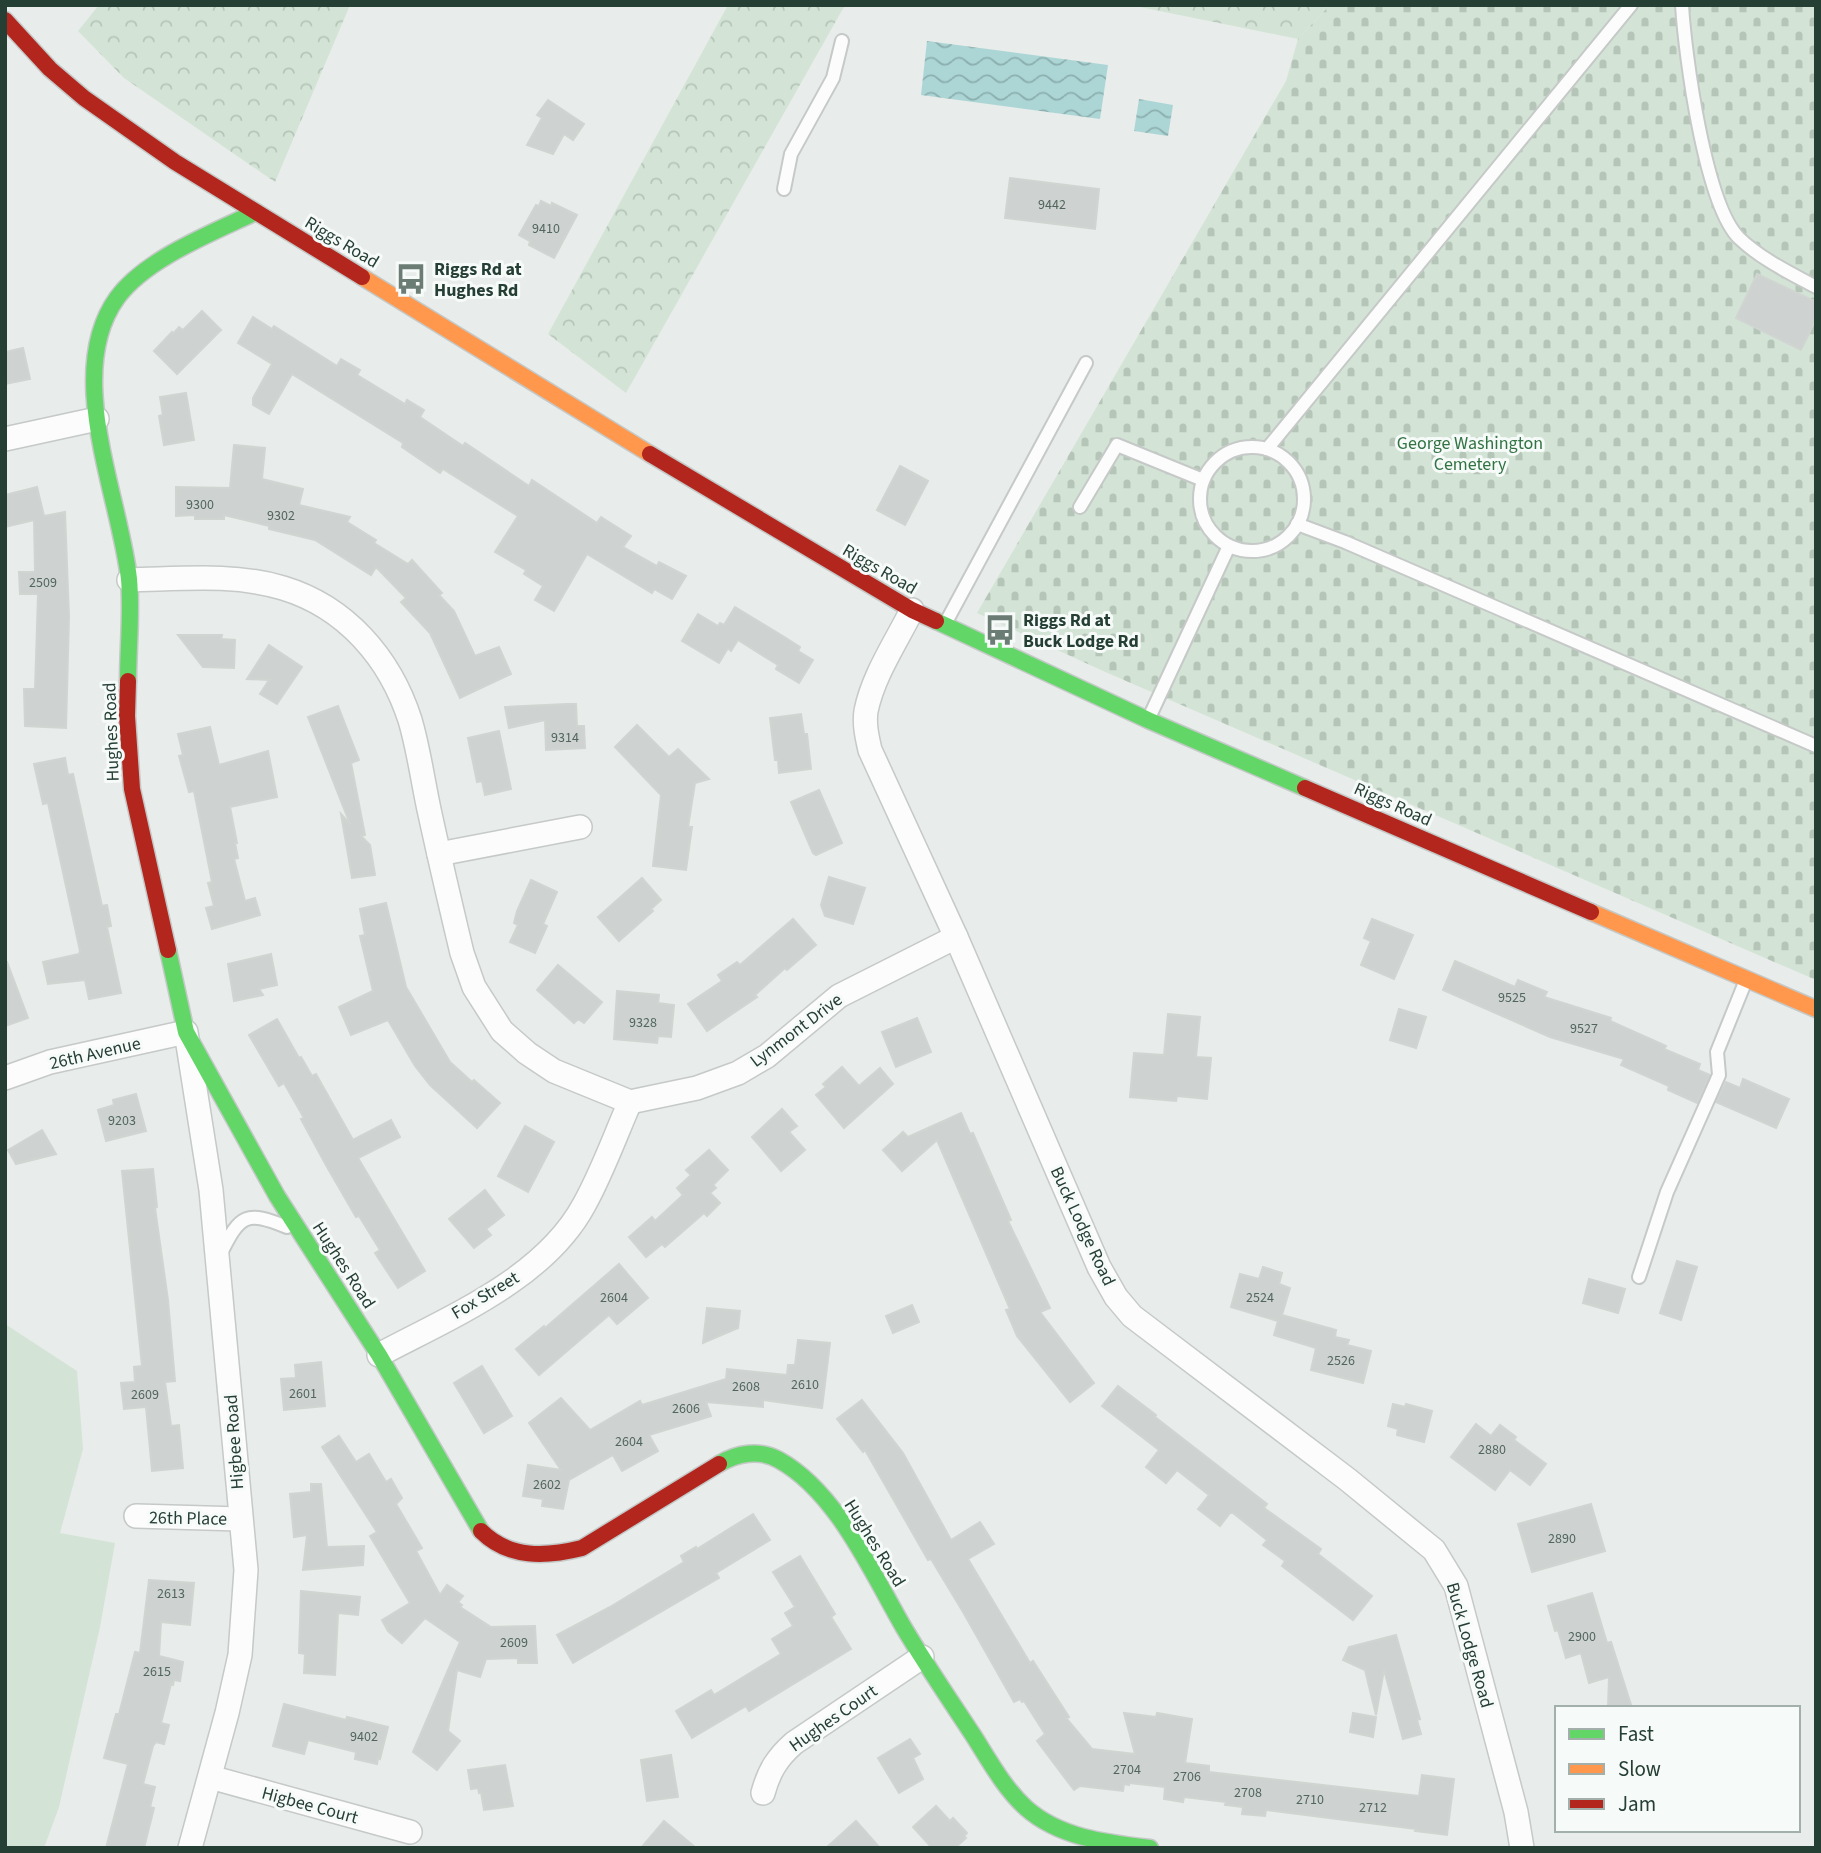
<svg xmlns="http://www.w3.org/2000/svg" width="1821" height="1853" viewBox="0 0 1821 1853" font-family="'Source Sans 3',sans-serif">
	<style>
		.forest { fill: url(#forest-crowns) }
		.cemetery { fill: url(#cemetery-stones) }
		.park { fill: #d3e4d6 }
		.water { fill: url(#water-waves) }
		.building { fill: #ced3d1; stroke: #d0d5d2; stroke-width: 2 }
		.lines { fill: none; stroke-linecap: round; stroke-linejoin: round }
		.lane-casing { stroke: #c5c9c7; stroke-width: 16 }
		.street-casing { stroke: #c5c9c7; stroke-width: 26 }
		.fast-casing { stroke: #c4c9c7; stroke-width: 19 }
		.slow-casing { stroke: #c4c9c7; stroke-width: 19 }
		.jam-casing { stroke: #c4c9c7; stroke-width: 19 }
		.lane { stroke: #fcfcfc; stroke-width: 12 }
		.street { stroke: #fcfcfc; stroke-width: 23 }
		.fast { stroke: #63d668; stroke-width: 16 }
		.slow { stroke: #ff974d; stroke-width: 16 }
		.jam { stroke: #b3261e; stroke-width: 16 }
		.labels { text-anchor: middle; stroke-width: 6; stroke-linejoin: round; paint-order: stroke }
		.number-label { font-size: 14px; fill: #51655d }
		.street-label { font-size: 18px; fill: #263f35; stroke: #f6faf8 }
		.poi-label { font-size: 18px; font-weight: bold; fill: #263f35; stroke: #f6faf8; text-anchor: start }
		.park-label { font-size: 18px; fill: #327344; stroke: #f6faf8 }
	</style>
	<defs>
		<pattern id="forest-crowns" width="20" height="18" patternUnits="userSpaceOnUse" patternTransform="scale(1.75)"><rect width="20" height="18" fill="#d3e4d6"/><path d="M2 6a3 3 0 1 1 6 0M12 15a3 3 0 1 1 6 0" fill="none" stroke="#b5c5b8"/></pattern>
		<pattern id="cemetery-stones" width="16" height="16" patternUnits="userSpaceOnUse" patternTransform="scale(1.75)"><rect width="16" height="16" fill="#d3e4d6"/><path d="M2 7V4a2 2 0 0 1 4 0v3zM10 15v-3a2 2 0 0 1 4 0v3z" fill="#b5c5b8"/></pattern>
		<pattern id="water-waves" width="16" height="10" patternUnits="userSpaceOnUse" patternTransform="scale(1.75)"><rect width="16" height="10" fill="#acd6d6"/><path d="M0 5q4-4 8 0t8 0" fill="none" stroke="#8cafae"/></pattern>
	</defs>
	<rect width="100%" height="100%" fill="#e8ecea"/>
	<!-- forest -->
	<g class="forest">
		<path d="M99,5H350L275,182L124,78L78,31Z"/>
		<path d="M728,5H845L626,393L548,334Z"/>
		<path d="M1130,5H1330L1298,39Z"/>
	</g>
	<!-- cemetery -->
	<path class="cemetery" d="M1330,5H1816V980L1103,671L977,613L1286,81L1298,39Z"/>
	<!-- park -->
	<path class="park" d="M5,1324L77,1371L83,1449L60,1533L115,1543L100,1627L59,1807L44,1848H5Z"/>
	<!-- water -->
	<g class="water">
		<path d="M927,41L1108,65L1100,119L921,95Z"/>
		<path d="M1139,99L1173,105L1168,136L1134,131Z"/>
	</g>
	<!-- building -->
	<g class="building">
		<path d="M548,100L584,124L573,140L564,134L553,154L527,145L542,118L537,115Z"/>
		<path d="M1010,178L1099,189L1095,229L1005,218Z"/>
		<path d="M541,201L551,206L552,203L577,215L554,258L529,245L530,241L519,235L536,205L539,206Z"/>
		<path d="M1757,274L1816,302V319L1801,350L1736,318Z"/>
		<path d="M202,311L221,330L177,374L154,351L172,332L173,334L179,327L183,330Z"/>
		<path d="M253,317L272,329L274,326L337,366L341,359L360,370L357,375L405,404L407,400L424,410L420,417L463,446L465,443L529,486L532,480L597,523L601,517L631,536L623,547L657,566L659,562L686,576L672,599L654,589L652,593L587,554L554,611L535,600L543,586L524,574L526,570L495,552L518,516L443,469L440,473L402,447L403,443L292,374L269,414L253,405V398L272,364L238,343Z"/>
		<path d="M23,348L30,379L5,384V352Z"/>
		<path d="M186,393L194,440L164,445L159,416L163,415L160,397Z"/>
		<path d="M234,445L265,448L262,479L303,489L299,505L350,517L347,522L376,540L374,543L408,564L412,560L442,593L439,595L454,611L475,656L499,647L511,674L460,698L430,633L401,602L406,598L376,567L371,575L315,540L269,529V526L224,515V519H195V515L176,516V487L230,488Z"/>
		<path d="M900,466L928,481L905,525L877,510Z"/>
		<path d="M37,487L44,516L65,512L69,617L66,728L25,726L24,689H35L38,594H20L19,572H35L34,520L5,527V495Z"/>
		<path d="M735,607L786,638L800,647L798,651L813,660L799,683L776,669L778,665L738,640L731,651L728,648L719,663L682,641L698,614L718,626L720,623L724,625Z"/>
		<path d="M178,635H222L221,639L235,640L234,668L203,667Z"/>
		<path d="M269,645L302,667L277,704L260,694L269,680L247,679Z"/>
		<path d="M567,704H576L577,726H584L585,748L546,750L545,720L509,728L505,707Z"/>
		<path d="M338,706L359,760L351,763L365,835L361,836L370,845L375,875L352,878L341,814L350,824L308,717Z"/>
		<path d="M801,714L804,734H807L811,769L779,773L778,760H775L770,718Z"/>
		<path d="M637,725L669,757L678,749L709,779L695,783L688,827H692L686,870L653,866L661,795L615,747Z"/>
		<path d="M210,727L219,765L268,751L277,797L230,807L237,843H235L238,858L234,859L245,901L255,898L260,915L212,929L206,908L214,906L208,883L212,882L194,791L189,792L179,756L183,755L178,734Z"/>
		<path d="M499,731L511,789L485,795L482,781L477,782L468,738Z"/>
		<path d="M65,758L68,775L73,774L102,906L107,905L111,926L107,927L121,993L89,999L85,980L48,984L43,962L79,954L80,951L48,803L43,804L34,764Z"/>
		<path d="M819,790L842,843L816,855L813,853L791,802Z"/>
		<path d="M829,877L865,888L853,924L825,916L821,905Z"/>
		<path d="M642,878L661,900L651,909L653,911L619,941L598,917Z"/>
		<path d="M531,880L557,892L543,924L547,926L535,953L510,942L518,925L514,923L517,911Z"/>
		<path d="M386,903L406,987L450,1062L472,1082L474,1080L500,1103L477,1128L430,1085L415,1066L388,1020L351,1035L339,1007L373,991L360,936L365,935L360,909Z"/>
		<path d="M793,919L816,945L787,970L785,968L755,995L757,997L707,1031L688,1004L722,981L718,975L737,962L740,965Z"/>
		<path d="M1372,919L1413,935L1394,979L1361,965L1371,941L1364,938Z"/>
		<path d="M271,954L277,985L259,989L263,995L234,1001L228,964Z"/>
		<path d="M1455,961L1515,987L1518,980L1547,992L1544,997L1611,1018L1610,1021L1666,1046L1664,1049L1700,1064L1698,1070L1710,1075L1697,1103L1668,1090L1669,1086L1621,1065L1624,1059L1550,1037L1443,990Z"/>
		<path d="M5,962H7L28,1018L5,1026Z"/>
		<path d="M558,965L602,1002L584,1023L578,1019L574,1023L537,990Z"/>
		<path d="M617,991L659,995L658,1003L674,1005L671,1037L658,1036L657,1043L614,1039Z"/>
		<path d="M1399,1009L1426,1017L1416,1048L1390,1040Z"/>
		<path d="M1168,1014L1200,1017L1196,1057L1211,1058L1207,1099L1177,1096L1176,1101L1130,1097L1134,1053L1164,1055Z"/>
		<path d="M917,1018L931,1052L896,1067L882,1032Z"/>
		<path d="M277,1019L299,1058L301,1057L312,1076L316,1074L353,1140L391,1120L400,1137L358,1158L425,1271L398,1288L375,1253L380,1250L359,1216L356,1217L327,1167L301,1119L304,1118L284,1083L279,1086L249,1035Z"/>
		<path d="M842,1067L859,1086L880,1068L893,1084L844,1128L816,1095L826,1087L823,1084Z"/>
		<path d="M1743,1079L1789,1099L1776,1128L1716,1102L1726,1082L1740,1088Z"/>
		<path d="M136,1094L146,1131L106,1141L98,1110L114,1105L113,1100Z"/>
		<path d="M782,1109L797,1126L789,1132L805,1150L781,1171L752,1137Z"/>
		<path d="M961,1113L970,1134L973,1133L1011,1220L1008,1221L1050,1308L1040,1312L1094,1383L1070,1402L1017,1336L1006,1310L1010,1309L937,1140L902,1171L883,1150L903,1132L908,1137Z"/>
		<path d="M525,1126L554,1142L528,1192L498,1176Z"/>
		<path d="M42,1130L56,1154L16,1164L8,1150Z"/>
		<path d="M709,1150L728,1170L713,1185L716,1188L710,1193L720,1203L707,1216L704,1213L665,1247L662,1244L646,1257L629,1237L652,1217L655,1221L683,1195L677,1188L691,1175L686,1170Z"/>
		<path d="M153,1169L157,1207L155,1208L168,1300L175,1381L165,1382L171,1426L179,1425L183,1468L152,1471L146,1407L124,1409L121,1383L135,1382L134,1367L142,1366L122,1171Z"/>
		<path d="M485,1190L504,1215L486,1229L491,1235L474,1248L449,1219Z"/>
		<path d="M1677,1261L1697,1267L1681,1320L1660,1313Z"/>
		<path d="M619,1264L648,1298L617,1324L609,1315L539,1375L516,1349L544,1326L545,1328Z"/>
		<path d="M1263,1267L1282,1273L1279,1284L1290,1288L1282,1315L1336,1330L1335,1337L1349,1340L1347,1345L1371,1351L1363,1383L1311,1370L1316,1348L1274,1335L1278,1321L1231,1307L1240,1274L1259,1279Z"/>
		<path d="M1589,1279L1625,1289L1618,1313L1583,1303Z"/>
		<path d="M912,1305L919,1322L893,1333L886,1316Z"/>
		<path d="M707,1308L740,1311L738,1328L703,1343Z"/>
		<path d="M798,1340L830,1343L822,1408L763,1400V1407L706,1402L711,1416L649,1435L658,1451L622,1471L613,1455L569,1480L563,1509L542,1506L543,1499L523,1496L528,1465L561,1470L529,1423L561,1398L590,1430L640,1401L642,1405L726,1379L727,1369L787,1375L788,1365H795Z"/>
		<path d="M321,1362L325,1406L284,1410L281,1379L296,1378L295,1365Z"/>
		<path d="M482,1366L512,1416L484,1433L454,1383Z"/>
		<path d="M1118,1386L1156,1415L1155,1417L1267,1504L1264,1508L1321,1549L1318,1554L1372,1596L1353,1620L1282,1566L1285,1561L1263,1545L1267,1540L1233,1513H1230L1220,1526L1198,1509L1209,1495L1177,1470L1166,1483L1146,1467L1159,1450L1102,1406Z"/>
		<path d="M862,1400L903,1453L951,1540L980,1522L994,1544L968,1559L1030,1663L1033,1661L1069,1717L1066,1718L1092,1749L1135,1754L1124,1713L1156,1717L1157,1713L1192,1719L1185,1763L1209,1766V1772L1419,1796L1422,1775L1454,1779L1447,1835L1415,1831L1416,1829L1266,1810L1265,1816L1242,1814L1243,1807L1225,1805L1226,1802L1184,1797L1183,1802L1164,1799L1165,1787L1129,1783V1785L1124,1784L1123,1791L1080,1786L1074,1790L1037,1741L1045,1734L1024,1701L1022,1702L1020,1699L1014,1702L963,1612L931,1559L928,1560L865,1450L863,1452L837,1419Z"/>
		<path d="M1393,1404L1405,1407L1406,1404L1432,1411L1424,1442L1397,1435L1398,1429L1388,1426Z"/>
		<path d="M1476,1424L1491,1436L1500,1425L1516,1437L1514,1440L1546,1464L1530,1485L1510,1470L1495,1490L1451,1457Z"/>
		<path d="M339,1436L356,1462L369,1454L386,1482L391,1479L402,1498L396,1504L422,1548L416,1551L440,1595L447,1585L463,1596L458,1602L462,1605L460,1607L491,1627L535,1626L537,1663H518V1658L486,1659L480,1677L457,1670L448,1731L460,1741L437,1770L413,1752L460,1642L425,1618L402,1643L388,1631L382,1620L410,1603L370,1536L377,1532L322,1447Z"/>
		<path d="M311,1484H321L327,1547L364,1546L363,1565L303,1570L307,1535L294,1537L290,1494L311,1492Z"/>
		<path d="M1591,1504L1605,1551L1532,1572L1518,1524Z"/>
		<path d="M753,1514L770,1540L716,1573L719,1578L573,1663L557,1635L610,1607L684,1562L681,1556L696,1547L697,1549Z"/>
		<path d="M800,1556L835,1614L831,1617L851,1649L749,1711L746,1706L692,1738L676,1711L711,1690L714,1695L781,1654L772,1639L793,1626L785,1613L795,1607L773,1572Z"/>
		<path d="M149,1580L194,1583L190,1625L161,1622L159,1656L183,1662L180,1681L174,1680L173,1685L171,1684L161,1723L169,1725L164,1744L156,1742L153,1746L143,1784L155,1787L150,1807L154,1808L144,1848H106L128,1764L104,1758L116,1714H119L135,1652L140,1653Z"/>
		<path d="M301,1591L360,1597L358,1615L338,1613L335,1675L304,1673L305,1654L299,1653Z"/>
		<path d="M1592,1593L1607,1643L1611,1642L1632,1708H1608L1609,1677L1589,1683L1581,1653L1566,1658L1558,1630L1555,1631L1548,1606Z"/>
		<path d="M1396,1635L1420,1719L1417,1720L1421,1734L1403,1739L1384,1670L1376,1715L1365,1670L1343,1660L1349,1647Z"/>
		<path d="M284,1704L346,1720L347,1717L388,1727L380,1759L378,1758L377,1764L355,1759L356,1752L308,1740L304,1754L273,1746Z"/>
		<path d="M1353,1713L1376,1717L1373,1737L1350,1732Z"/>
		<path d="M910,1739L920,1754L913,1758L923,1779L899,1793L878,1758Z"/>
		<path d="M671,1755L678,1797L647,1801L641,1760Z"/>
		<path d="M505,1765L513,1806L484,1810L481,1792L479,1793L478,1788L471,1789L468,1770Z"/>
		<path d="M936,1806L950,1821L953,1818L967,1833L964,1836L966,1838L955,1848H932L913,1827Z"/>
		<path d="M664,1821L696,1848H641Z"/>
		<path d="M856,1821L880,1848H826Z"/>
	</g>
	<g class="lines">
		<defs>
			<g id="lane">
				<path d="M1682,5C1685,55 1705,204 1739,238C1761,259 1790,273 1816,287"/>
				<path d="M784,189L791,154L833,78L842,41"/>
				<circle cx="1252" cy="499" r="52"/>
				<path d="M1267,449L1631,5"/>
				<path d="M1080,507L1117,445L1203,480"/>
				<path d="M1297,524L1345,542L1816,746"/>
				<path d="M945,624L1086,363"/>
				<path d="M1148,720L1229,546"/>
				<path d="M221,1253C240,1215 246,1210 287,1227"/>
				<path d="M1639,1277L1667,1192L1719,1075L1717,1052L1746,980"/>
			</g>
			<g id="street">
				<path d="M5,439L97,419"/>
				<path d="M129,580C180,579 234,573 283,588C346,607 390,658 410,720C419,750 423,783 430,814C440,860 451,907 462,953L474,987L502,1031L527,1053L554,1071L630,1102L697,1088L738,1073L767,1056L839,996L956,937"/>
				<path d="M912,610C896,642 873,676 866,711C864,724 867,737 870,750L956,937L1099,1267L1116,1297L1132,1316L1347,1479L1434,1550L1456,1586L1516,1812L1522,1848"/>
				<path d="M439,854L580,827"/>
				<path d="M5,1078L50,1062L186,1032L211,1190L246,1570L240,1655L227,1713L190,1848"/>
				<path d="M379,1355C450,1317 544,1279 584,1205C602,1173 615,1136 630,1102"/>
				<path d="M136,1516L240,1519"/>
				<path d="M210,1777L410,1832"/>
				<path d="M763,1793C769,1771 777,1758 794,1743L922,1657"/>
			</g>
			<g id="fast">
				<path d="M936,621L1148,720L1305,788"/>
				<path d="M128,681C128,648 132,612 129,579C120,497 63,373 117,298C145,259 212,233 256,212"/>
				<path d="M168,950L186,1032L277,1196L379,1355L481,1531"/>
				<path d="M719,1464C737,1453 760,1449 779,1460C837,1492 872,1573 904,1628C926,1665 950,1700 973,1735C989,1760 1004,1788 1026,1808C1060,1838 1107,1843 1150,1848"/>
			</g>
			<g id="slow">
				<path d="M362,277L650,454"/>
				<path d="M1591,912L1816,1009"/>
			</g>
			<g id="jam">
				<path d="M5,20L50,69L84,98L175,162L362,277"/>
				<path d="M650,454L912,610L936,621"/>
				<path d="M128,681L127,716L132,789L168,950"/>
				<path d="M1305,788L1591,912"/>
				<path d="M481,1531C509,1559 546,1557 582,1548L719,1464"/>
			</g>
		</defs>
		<!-- lane casing -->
		<use href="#lane" class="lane-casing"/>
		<!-- street casing -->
		<use href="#street" class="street-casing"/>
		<!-- fast casing -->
		<use href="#fast" class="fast-casing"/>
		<!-- slow casing -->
		<use href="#slow" class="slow-casing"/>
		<!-- jam casing -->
		<use href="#jam" class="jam-casing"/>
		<!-- lane -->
		<use href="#lane" class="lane"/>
		<!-- street -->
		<use href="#street" class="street"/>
		<!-- fast -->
		<use href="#fast" class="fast"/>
		<!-- slow -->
		<use href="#slow" class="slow"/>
		<!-- jam -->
		<use href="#jam" class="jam"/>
	</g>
	<!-- icons -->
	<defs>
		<symbol id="bus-bare" viewBox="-9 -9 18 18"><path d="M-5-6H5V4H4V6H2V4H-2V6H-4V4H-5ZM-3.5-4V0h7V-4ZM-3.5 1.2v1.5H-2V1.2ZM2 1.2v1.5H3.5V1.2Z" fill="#6a7c74" stroke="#f6faf8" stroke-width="2.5" paint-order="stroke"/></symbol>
	</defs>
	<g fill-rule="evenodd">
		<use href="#bus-bare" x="389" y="257" width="44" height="44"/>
		<use href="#bus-bare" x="978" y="608" width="44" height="44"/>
	</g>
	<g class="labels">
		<!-- number labels -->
		<g class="number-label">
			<text x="1052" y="209">9442</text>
			<text x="546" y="233">9410</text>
			<text x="200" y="509">9300</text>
			<text x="281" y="520">9302</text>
			<text x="43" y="587">2509</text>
			<text x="565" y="742">9314</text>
			<text x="1512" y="1002">9525</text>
			<text x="643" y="1027">9328</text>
			<text x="1584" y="1033">9527</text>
			<text x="122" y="1125">9203</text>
			<text x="614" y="1302">2604</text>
			<text x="1260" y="1302">2524</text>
			<text x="1341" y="1365">2526</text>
			<text x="805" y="1389">2610</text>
			<text x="746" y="1391">2608</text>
			<text x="303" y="1398">2601</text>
			<text x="145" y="1399">2609</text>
			<text x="686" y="1413">2606</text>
			<text x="629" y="1446">2604</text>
			<text x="1492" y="1454">2880</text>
			<text x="547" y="1489">2602</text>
			<text x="1562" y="1543">2890</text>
			<text x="171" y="1598">2613</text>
			<text x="1582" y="1641">2900</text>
			<text x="514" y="1647">2609</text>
			<text x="157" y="1676">2615</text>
			<text x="364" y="1741">9402</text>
			<text x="1127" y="1774">2704</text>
			<text x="1187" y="1781">2706</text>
			<text x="1248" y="1797">2708</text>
			<text x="1310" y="1804">2710</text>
			<text x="1373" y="1812">2712</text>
		</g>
		<!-- street labels -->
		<g class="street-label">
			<text transform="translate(342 242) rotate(31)" y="6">Riggs Road</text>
			<text transform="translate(880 569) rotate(30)" y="6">Riggs Road</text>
			<text transform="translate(111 732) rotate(-92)" y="6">Hughes Road</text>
			<text transform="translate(1393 804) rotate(24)" y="6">Riggs Road</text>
			<text transform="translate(796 1030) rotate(-37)" y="6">Lynmont Drive</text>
			<text transform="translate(95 1053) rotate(-13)" y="6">26th Avenue</text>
			<text transform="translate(1083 1226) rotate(65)" y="6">Buck Lodge Road</text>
			<text transform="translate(344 1265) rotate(57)" y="6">Hughes Road</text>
			<text transform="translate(485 1295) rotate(-31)" y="6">Fox Street</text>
			<text transform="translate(234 1442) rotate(-94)" y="6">Higbee Road</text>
			<text transform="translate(188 1518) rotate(1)" y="6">26th Place</text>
			<text transform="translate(875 1543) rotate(58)" y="6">Hughes Road</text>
			<text transform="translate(1470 1645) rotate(74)" y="6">Buck Lodge Road</text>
			<text transform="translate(833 1718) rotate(-35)" y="6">Hughes Court</text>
			<text transform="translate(310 1805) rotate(15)" y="6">Higbee Court</text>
		</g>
		<!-- poi labels -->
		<g class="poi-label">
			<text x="434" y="275">Riggs Rd at<tspan x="434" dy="21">Hughes Rd</tspan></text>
			<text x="1023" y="626">Riggs Rd at<tspan x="1023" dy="21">Buck Lodge Rd</tspan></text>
		</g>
		<!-- park labels -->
		<g class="park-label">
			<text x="1470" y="449">George Washington<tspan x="1470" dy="21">Cemetery</tspan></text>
		</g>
	</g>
	<!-- border -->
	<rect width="1821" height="1853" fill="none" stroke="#263f35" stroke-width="14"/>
	<!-- legend -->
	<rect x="1555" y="1706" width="245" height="126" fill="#f6faf8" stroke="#a3afaa" stroke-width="2"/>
	<rect x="1569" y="1729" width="35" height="10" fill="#63d668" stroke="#a3afaa" stroke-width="2"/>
	<text x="1618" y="1741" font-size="21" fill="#263f35">Fast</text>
	<rect x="1569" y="1764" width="35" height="10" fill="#ff974d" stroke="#a3afaa" stroke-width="2"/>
	<text x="1618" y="1776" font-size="21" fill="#263f35">Slow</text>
	<rect x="1569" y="1799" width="35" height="10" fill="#b3261e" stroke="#a3afaa" stroke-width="2"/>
	<text x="1618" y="1811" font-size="21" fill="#263f35">Jam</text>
</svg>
